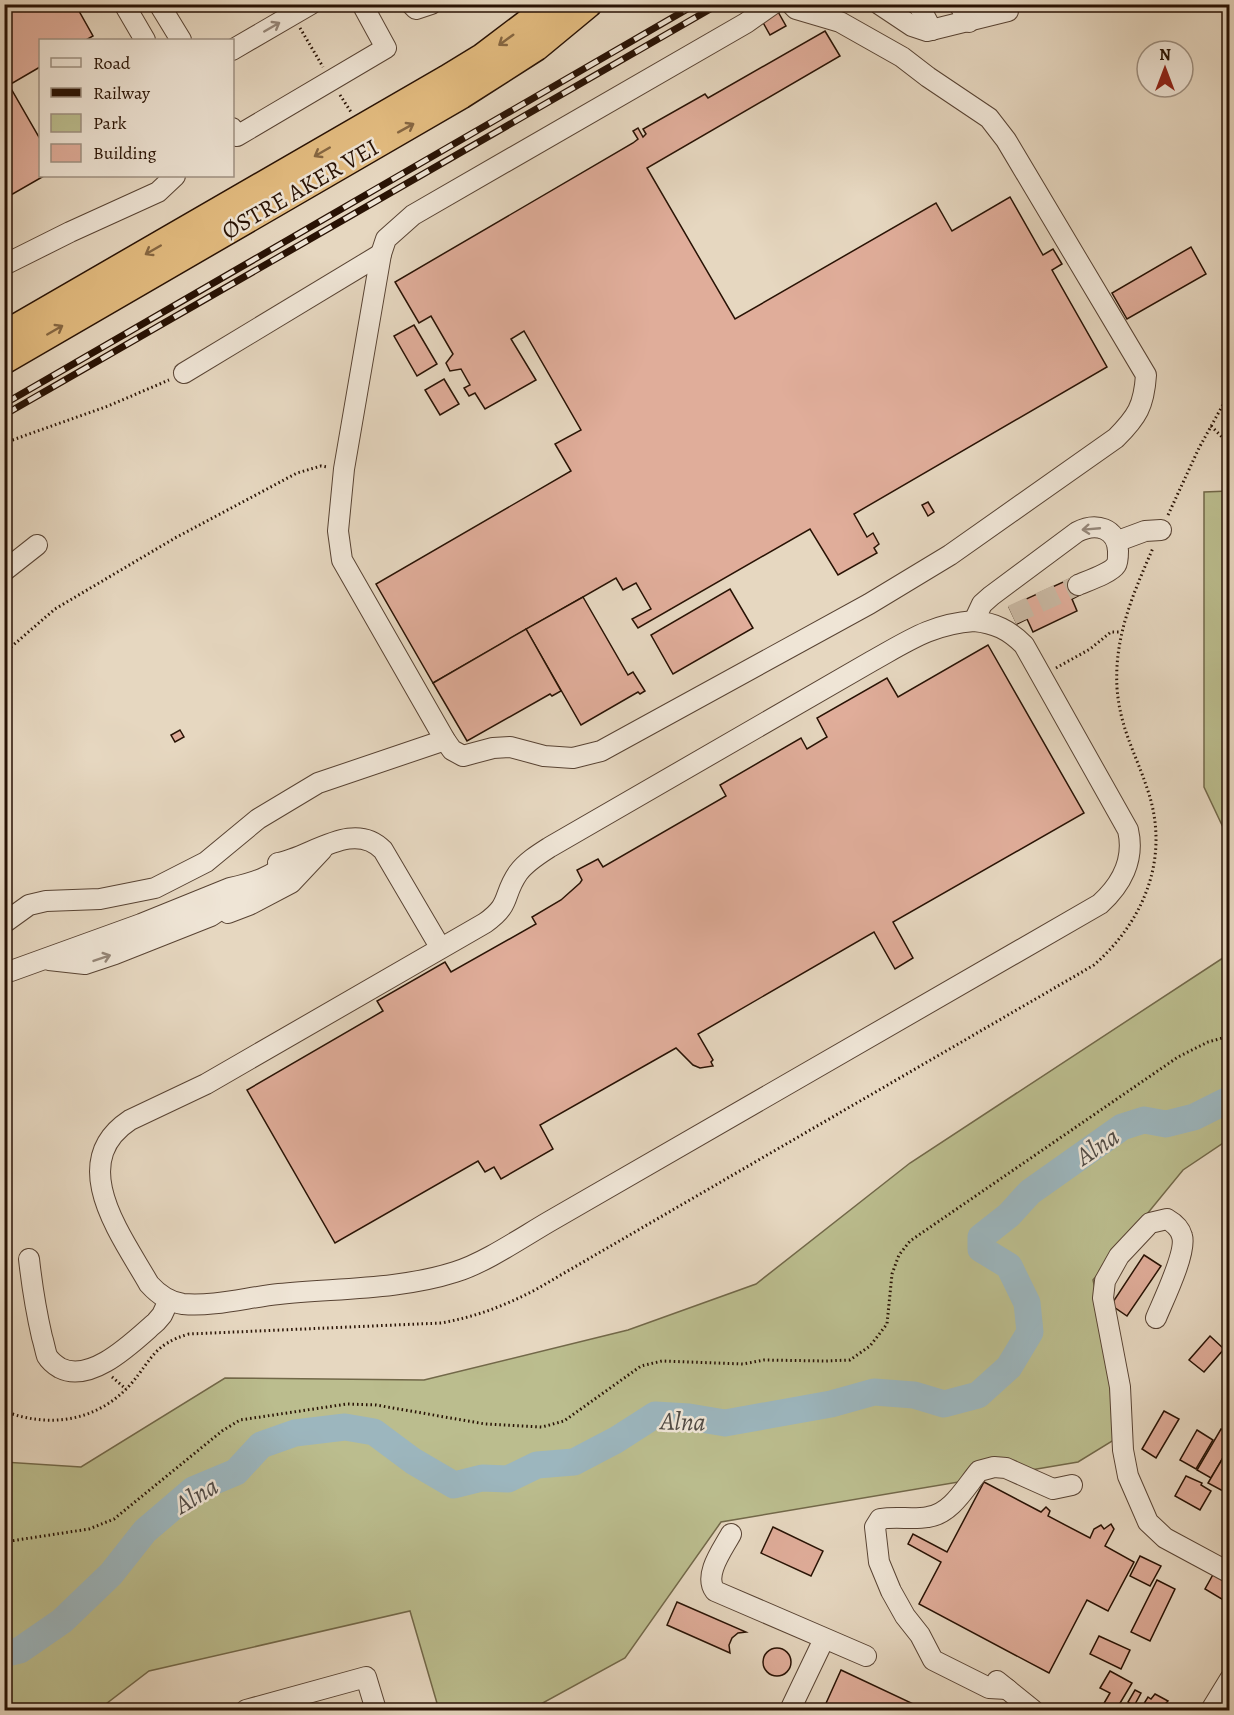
<svg xmlns="http://www.w3.org/2000/svg" width="1234" height="1715" viewBox="0 0 1234 1715" font-family="Alegreya,serif">
	<style>
		.green { fill: #bbbd8e; stroke: #726849; stroke-width: 1.5 }
		.lines { fill: none; stroke-linecap: round; stroke-linejoin: round }
		.river { stroke: #9cb6be; stroke-width: 27 }
		.building { fill: #e0ad9a; stroke: #281204; stroke-width: 1.5 }
		.minor-tunnel { stroke: #cab9a4; stroke-width: 20; stroke-dasharray: 20 10; stroke-linecap: butt }
		.minor-casing { stroke: #584333; stroke-width: 22 }
		.highway-casing { stroke: #281204; stroke-width: 30 }
		.path { stroke: #281204; stroke-width: 3; stroke-dasharray: 1.5 3; stroke-linecap: butt }
		.minor { stroke: #efe5d6; stroke-width: 20 }
		.highway { stroke: #e3bc80; stroke-width: 27 }
		.rail-casing { stroke: #281204; stroke-width: 7 }
		.rail { stroke: #efe5d6; stroke-width: 4.5; stroke-dasharray: 14; stroke-linecap: butt }
		.oneway { stroke: #958678 }
		.oneway2 { stroke: #866742 }
		.labels { text-anchor: middle; stroke-width: 5; stroke-linejoin: round; paint-order: stroke }
		.street-label { font-size: 24px; fill: #281204; stroke: #efe5d6 }
		.water-label { font-size: 26px; font-style: italic; fill: #514b45; stroke: #efe5d6 }
	</style>
	<rect width="100%" height="100%" fill="#e6d7c0"/>
	<filter id="stains"><feTurbulence type="fractalNoise" baseFrequency=".00333" numOctaves="4"/><feColorMatrix values="0 0 0 0 .2 0 0 0 0 .09 0 0 0 0 .02 0 0 0 .5 -.17"/></filter>
	<radialGradient id="worn" r=".72"><stop offset=".6" stop-color="#630" stop-opacity="0"/><stop offset="1" stop-color="#630" stop-opacity=".3"/></radialGradient>
	<!-- green -->
	<g class="green">
		<path d="M1229,491H1230L1229,840L1204,787V492Z"/>
		<path d="M1229,954V1139L1183,1170L1093,1280L1127,1432L1078,1462L721,1522L625,1658L530,1710H439L410,1611L149,1671L98,1710H5L4,1462L81,1467L225,1378L424,1380L628,1330L756,1284L910,1163Z"/>
	</g>
	<g class="lines">
		<!-- river -->
		<path class="river" d="M4,1654L20,1650L62,1621L111,1574L145,1531L193,1490L236,1472L261,1445L295,1433L345,1427L374,1432L413,1461L454,1485L482,1478L508,1479L537,1465L574,1462L616,1440L655,1415L689,1417L725,1423L831,1404L874,1392L914,1395L944,1404L978,1395L1009,1367L1030,1332L1027,1303L1009,1266L981,1249V1237L1009,1215L1030,1192L1122,1127L1144,1120L1166,1124L1194,1117L1230,1099"/>
	</g>
	<!-- building -->
	<g class="building">
		<path d="M6,4H75L93,36L86,40H40V67L9,85L40,139V176H44L4,199V6Z"/>
		<path d="M777,10L786,26L770,35L761,19Z"/>
		<path d="M825,31L840,56L647,168L735,319L936,203L952,231L1010,197L1043,255L1053,249L1062,264L1052,270L1107,367L854,514L867,537L873,533L879,544L874,548L877,553L838,575L810,529L638,628L632,619L651,609L636,583L623,590L616,578L433,683L376,584L571,471L555,444L581,430L524,331L511,339L536,380L485,409L475,393L469,396L464,388L470,385L461,369L450,371L446,363L453,354L431,316L419,323L395,282L633,143L638,139L633,131L638,128L643,137L646,134L643,129L705,94L708,98Z"/>
		<path d="M1191,247L1206,274L1127,319L1112,293Z"/>
		<path d="M414,325L437,364L417,376L394,336Z"/>
		<path d="M444,379L459,404L440,415L425,390Z"/>
		<path d="M928,502L934,512L928,516L922,505Z"/>
		<path d="M1074,577L1082,594L1072,599L1077,611L1033,632L1027,619L1017,624L1009,607Z"/>
		<path d="M730,589L753,628L673,674L651,635Z"/>
		<path d="M583,597L628,675L633,672L645,691L640,694L638,692L581,725L526,629Z"/>
		<path d="M526,629L561,691L552,696L550,694L467,741L433,683Z"/>
		<path d="M988,645L1084,813L893,922L913,958L895,969L874,932L698,1034L713,1060L711,1062L713,1066L700,1068L693,1065L676,1048L540,1125L553,1149L501,1179L494,1167L485,1172L478,1161L335,1243L247,1090L383,1011L377,1001L445,962L451,972L536,924L532,917L561,900L580,883L582,880L577,870L598,859L603,867L726,796L720,785L801,738L807,749L827,737L817,718L887,678L898,697Z"/>
		<path d="M180,730L184,737L175,742L171,735Z"/>
		<path d="M1144,1255L1161,1266L1127,1316L1111,1305Z"/>
		<path d="M1210,1336L1224,1349L1204,1372L1189,1360Z"/>
		<path d="M1164,1411L1179,1419L1156,1458L1142,1449Z"/>
		<path d="M1221,1429L1230,1434V1446L1211,1478L1197,1470Z"/>
		<path d="M1197,1430L1213,1440L1196,1469L1180,1460Z"/>
		<path d="M1230,1446V1489L1226,1486L1223,1491L1208,1483Z"/>
		<path d="M1186,1476L1202,1483L1201,1485L1211,1491L1200,1510L1175,1496Z"/>
		<path d="M984,1482L1041,1512L1046,1507L1050,1511L1048,1516L1090,1538L1094,1529L1101,1525L1104,1529L1111,1524L1114,1529L1105,1546L1134,1562L1108,1611L1087,1600L1049,1673L919,1604L941,1562L908,1544L913,1534L947,1552Z"/>
		<path d="M773,1527L823,1551L811,1576L761,1553Z"/>
		<path d="M1140,1556L1161,1566L1150,1586L1130,1576Z"/>
		<path d="M1215,1571L1230,1580V1604L1205,1589Z"/>
		<path d="M1157,1580L1175,1589L1150,1641L1131,1632Z"/>
		<path d="M677,1602L746,1632L738,1633L732,1638L729,1645L730,1653L667,1625Z"/>
		<path d="M1099,1636L1130,1650L1121,1669L1090,1654Z"/>
		<circle cx="777" cy="1662" r="14"/>
		<path d="M841,1670L922,1708L921,1710H823Z"/>
		<path d="M1110,1671L1132,1683L1116,1710H1112L1103,1705L1110,1693L1100,1688Z"/>
		<path d="M1135,1690L1141,1693L1134,1706L1128,1702Z"/>
		<path d="M1155,1694L1168,1701L1166,1703L1179,1710H1140L1148,1697L1151,1699Z"/>
		<path d="M351,1705L352,1710H333Z"/>
	</g>
	<g class="lines">
		<!-- minor-tunnel -->
		<path class="minor-tunnel" d="M1012,615L1078,585"/>
		<defs>
			<g id="minor">
				<path d="M124,4L145,40"/>
				<path d="M159,4L181,40"/>
				<path d="M411,4L416,9L431,4"/>
				<path d="M773,4L746,23L413,215L386,239L381,254L344,469L338,531L342,560L445,740L452,750L463,756L493,748L510,747L544,756L573,758L601,751L869,604L950,555L1116,438C1137,417 1144,406 1146,375L1006,140L989,118L928,77L902,57L840,22L796,9L791,4"/>
				<path d="M879,4L912,26L927,31L1008,11L1005,4"/>
				<path d="M918,4L932,30"/>
				<path d="M959,4L969,22"/>
				<path d="M232,50L311,4"/>
				<path d="M232,128L237,136L386,48L362,4"/>
				<path d="M4,265L70,232L158,192L175,176"/>
				<path d="M184,373L381,254"/>
				<path d="M1118,541L1145,531L1161,530"/>
				<path d="M4,571L37,545"/>
				<path d="M974,621C995,623 1009,630 1024,645L1128,830C1135,860 1121,885 1100,904L552,1220C524,1236 485,1263 455,1272C399,1290 336,1288 279,1294C249,1297 213,1307 183,1304C169,1302 158,1294 149,1284C122,1236 65,1163 130,1120L206,1084L485,923C512,904 502,896 518,873C526,862 539,854 550,847L872,661C908,641 932,624 974,621Z"/>
				<path d="M974,621L982,604L991,596L1077,532C1096,522 1117,528 1118,551C1118,555 1118,562 1116,565C1111,573 1087,581 1078,585"/>
				<path d="M278,863C310,858 353,819 383,850L440,947"/>
				<path d="M228,913L249,905L291,883L322,850"/>
				<path d="M4,923L29,905L46,901L100,899L155,888L206,862L258,819L318,783L445,740"/>
				<path d="M49,960L85,964L115,954L211,916L242,895L249,887"/>
				<path d="M4,971H11L141,924L230,888C253,883 272,877 291,861"/>
				<path d="M29,1259C32,1286 36,1311 42,1337C44,1343 45,1350 47,1356C50,1361 55,1365 60,1368C92,1384 134,1341 156,1322L162,1315L169,1300"/>
				<path d="M1156,1318C1163,1301 1187,1252 1182,1236C1180,1228 1174,1223 1167,1219L1150,1223L1119,1256L1105,1281L1103,1298L1120,1387L1123,1450L1128,1476L1148,1522L1165,1538L1230,1573"/>
				<path d="M731,1534C723,1549 703,1575 715,1591L866,1656"/>
				<path d="M997,1681L1033,1710"/>
				<path d="M1007,1689L989,1688L933,1660L920,1635L905,1616L891,1591L879,1562L875,1527L880,1519C897,1516 912,1520 928,1517C951,1514 965,1488 979,1471L994,1467L1006,1468L1053,1489L1072,1485"/>
				<path d="M246,1710L366,1677L376,1710"/>
				<path d="M790,1710L824,1639"/>
				<path d="M1211,1710L1230,1679"/>
			</g>
			<g id="highway">
				<path d="M4,335L447,79L483,57L553,4"/>
				<path d="M4,360L461,95L536,47L588,4"/>
			</g>
		</defs>
		<!-- minor casing -->
		<use href="#minor" class="minor-casing"/>
		<!-- highway casing -->
		<use href="#highway" class="highway-casing"/>
		<!-- path -->
		<g class="path">
			<path d="M300,28L323,67"/>
			<path d="M340,95L351,112"/>
			<path d="M1211,426L1221,436L1230,450"/>
			<path d="M4,443L108,406L169,380"/>
			<path d="M1168,515L1199,448L1230,392"/>
			<path d="M4,653L55,609L175,538L297,473L321,466L327,467"/>
			<path d="M1056,668L1090,649L1111,632H1121"/>
			<path d="M112,1377L126,1389"/>
			<path d="M4,1411C50,1429 98,1421 131,1384C152,1359 154,1344 189,1334L441,1323C475,1317 504,1306 535,1290L1094,965C1145,920 1171,856 1147,788C1135,752 1120,728 1117,688C1114,637 1133,594 1153,548"/>
			<path d="M4,1542L89,1529L114,1519L222,1431L240,1420L347,1404L376,1405L485,1424L542,1427L564,1421L641,1366L662,1361L743,1364L764,1360L826,1361L850,1360L870,1346L887,1324L892,1274L899,1255L910,1241L1178,1057L1208,1042L1230,1036"/>
		</g>
		<!-- minor -->
		<use href="#minor" class="minor"/>
		<!-- highway -->
		<use href="#highway" class="highway"/>
		<defs>
			<g id="rail">
				<path d="M4,404L696,4"/>
				<path d="M4,415L719,4"/>
			</g>
		</defs>
		<!-- rail casing -->
		<use href="#rail" class="rail-casing"/>
		<!-- rail -->
		<use href="#rail" class="rail"/>
	</g>
	<!-- one-way arrows -->
	<defs><path id="oneway-shaft" d="M-6 0H5M1.5-3L5.5 0L1.5 3" fill="none" stroke-width="1.6" stroke-linecap="round" stroke-linejoin="round" transform="scale(1.5)"/></defs>
	<g class="oneway">
		<use href="#oneway-shaft" transform="translate(272 27) rotate(-30)"/>
		<use href="#oneway-shaft" transform="translate(1091 529) rotate(175)"/>
		<use href="#oneway-shaft" transform="translate(102 958) rotate(-19)"/>
	</g>
	<g class="oneway2">
		<use href="#oneway-shaft" transform="translate(506 40) rotate(144)"/>
		<use href="#oneway-shaft" transform="translate(406 128) rotate(-29)"/>
		<use href="#oneway-shaft" transform="translate(322 152) rotate(150)"/>
		<use href="#oneway-shaft" transform="translate(153 250) rotate(150)"/>
		<use href="#oneway-shaft" transform="translate(55 330) rotate(-30)"/>
	</g>
	<g class="labels">
		<!-- street labels -->
		<g class="street-label">
			<text transform="translate(300 189) rotate(-30)" y="8">ØSTRE AKER VEI</text>
		</g>
		<!-- water labels -->
		<g class="water-label">
			<text transform="translate(1097 1146) rotate(-34)" y="9">Alna</text>
			<text transform="translate(683 1421) rotate(2)" y="9">Alna</text>
			<text transform="translate(196 1495) rotate(-31)" y="9">Alna</text>
		</g>
	</g>
	<!-- margin -->
	<rect width="1234" height="1715" fill="none" stroke="#e6d7c0" stroke-width="24"/>
	<rect x="6" y="6" width="1222" height="1703" fill="none" stroke="#281204" stroke-width="3"/>
	<rect x="12" y="12" width="1210" height="1691" fill="none" stroke="#281204" stroke-width="1.5"/>
	<!-- legend -->
	<rect x="39" y="39" width="195" height="138" fill="#efe5d6" stroke="#9f9182" stroke-width="1.5"/>
	<rect x="51" y="58" width="30" height="9" fill="#efe5d6" stroke="#9f9182" stroke-width="1.5"/>
	<text x="93" y="69" font-size="18" fill="#281204">Road</text>
	<rect x="51" y="88" width="30" height="9" fill="#281204" stroke="#9f9182" stroke-width="1.5"/>
	<text x="93" y="99" font-size="18" fill="#281204">Railway</text>
	<rect x="51" y="114" width="30" height="18" fill="#bbbd8e" stroke="#9f9182" stroke-width="1.5"/>
	<text x="93" y="129" font-size="18" fill="#281204">Park</text>
	<rect x="51" y="144" width="30" height="18" fill="#e0ad9a" stroke="#9f9182" stroke-width="1.5"/>
	<text x="93" y="159" font-size="18" fill="#281204">Building</text>
	<!-- north arrow -->
	<g transform="translate(1165 69)"><circle r="28" fill="#efe5d6" stroke="#9f9182" stroke-width="1.5"/>
	<path d="M0-4.5L10 22L0 15L-10 22Z" fill="#8f2418"/>
	<text y="-9" font-size="16" font-weight="bold" text-anchor="middle" fill="#281204">N</text>
	</g>
	<rect width="100%" height="100%" filter="url(#stains)"/>
	<rect width="100%" height="100%" fill="url(#worn)"/>
</svg>
